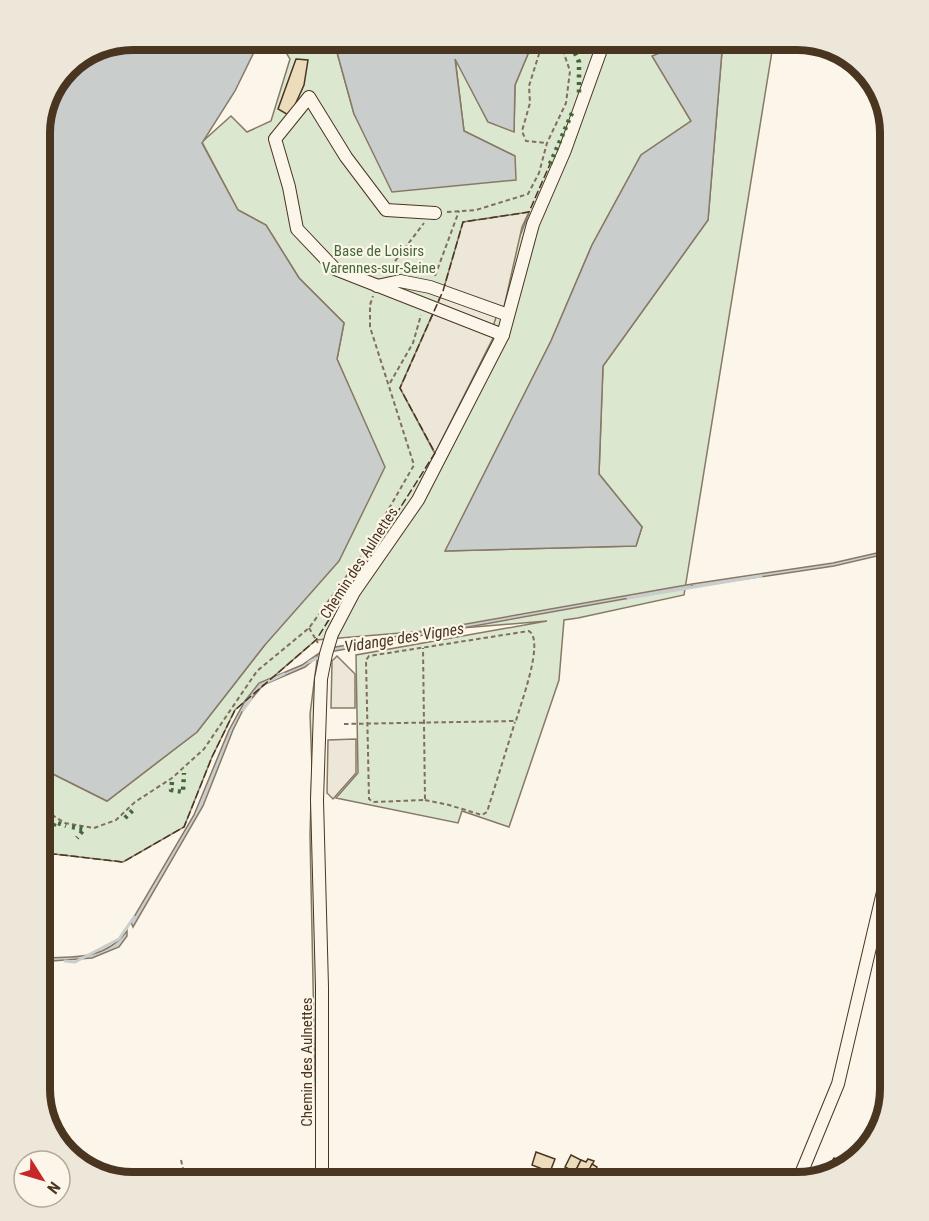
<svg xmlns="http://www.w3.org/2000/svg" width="929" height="1221" viewBox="0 0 929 1221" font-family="'Roboto Condensed',sans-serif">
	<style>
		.green { fill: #dce7d0; stroke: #887966; stroke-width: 1.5; fill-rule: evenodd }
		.parking { fill: #ede7d9; stroke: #887966; stroke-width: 1.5 }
		.water { fill: #c9cecd; stroke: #887966; stroke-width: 1.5 }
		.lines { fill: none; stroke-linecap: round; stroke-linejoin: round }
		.stream { stroke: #c9cecd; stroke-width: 3 }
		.building { fill: #ecdcbc; stroke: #4a3520; stroke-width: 1.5 }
		.minor-casing { stroke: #4a3520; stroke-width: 14 }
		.path { stroke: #7f6f5c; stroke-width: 2; stroke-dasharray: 4.5 3; stroke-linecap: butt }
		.minor { stroke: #fbf6e9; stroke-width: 12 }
		.hedge { stroke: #436837; stroke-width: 4.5; stroke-dasharray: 3 4.5; stroke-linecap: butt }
		.fence { stroke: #4a3520; stroke-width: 1.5; stroke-dasharray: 8 3; stroke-linecap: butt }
		.labels { text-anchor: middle; stroke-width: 4.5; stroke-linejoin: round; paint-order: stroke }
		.park-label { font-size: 15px; fill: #436837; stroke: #fbf6e9 }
		.street-label { font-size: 15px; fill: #4a3520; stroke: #fbf6e9 }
		.water-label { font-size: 16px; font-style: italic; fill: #4a3520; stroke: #fbf6e9 }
		.rim { fill: none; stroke: #4a3520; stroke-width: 8 }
	</style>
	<rect width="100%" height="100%" fill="#fbf6e9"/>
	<!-- green -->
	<g class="green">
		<path d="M278,39H328L335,45L354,114L372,146L515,156L464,131L455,57L488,122L514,131L515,85L528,54L521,39H695L653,56L691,121L641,155L592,245L551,341L446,551L636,546L642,527L599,474L603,366L708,220L723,39H774L684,595L578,618L564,620L559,680L509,827L462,811L458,823L336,798L358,773L356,655L547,621L316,640L235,710L212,757L184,827L123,862L54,854L39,848V767L107,801L197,732L264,646L384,467L337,359L344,323L299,278L266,225L238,210L202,142L231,116L247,132L271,121L290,59ZM529,213L435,452H434L400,388L443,291Z"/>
		<path d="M317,660L323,662L321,1000L316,1127L310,835L312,768L310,714Z"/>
	</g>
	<!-- parking -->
	<g class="parking">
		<path d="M529,212L522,227L504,307L498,311L492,330L494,336L435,453L400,388L443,291L463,222Z"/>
		<path d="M337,656L355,674V708H331L332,661Z"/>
		<path d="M356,739V773L333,799L327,793L328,740Z"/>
	</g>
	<!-- water -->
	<g class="water">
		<path d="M133,39H253L254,52L235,91L202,143L238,210L266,225L299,278L344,323L337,359L385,467L339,561L264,646L197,732L107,801L39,767V126L71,62Z"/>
		<path d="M328,39H521L528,54L515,85L514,132L488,122L455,59L464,131L515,156L516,180L392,192L354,114L335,45Z"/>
		<path d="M695,39H723L708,220L603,366L599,474L642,527L636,546L445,551L551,341L592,245L641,155L691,121L652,56Z"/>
		<path d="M890,550V553L834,566L692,587V585L691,587L329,652L330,648L692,584L833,563Z"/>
		<path d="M318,654L317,657L305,667L263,685L244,708L233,730L203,806L133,927L131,922L194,815L229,730L245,701L259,683L302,665Z"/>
		<path d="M127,931V936L119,947L92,958L39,962V958C73,957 104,961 127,931Z"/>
	</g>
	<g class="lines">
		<!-- stream -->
		<g class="stream">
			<path d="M628,598L761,576"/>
			<path d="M309,662L322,656"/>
			<path d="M265,683L284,674"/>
			<path d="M243,710L251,699"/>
			<path d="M65,961L75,962L119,939L134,917"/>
		</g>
	</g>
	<!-- building -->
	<g class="building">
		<path d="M296,59L308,60L304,85L290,116L278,109Z"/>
		<path d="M536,1152L555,1159L550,1172L532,1165Z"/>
		<path d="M571,1155L581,1160L575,1172L565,1167Z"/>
		<path d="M834,1158L845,1163L843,1168L825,1173Z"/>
		<path d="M588,1159L594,1161L587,1175L575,1172L581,1160L586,1162Z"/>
		<path d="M592,1164L597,1167L596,1170L609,1177L607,1182H589L592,1177L587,1174Z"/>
	</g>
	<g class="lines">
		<defs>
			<g id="minor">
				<path d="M435,213L386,210L346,157L309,97L275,139L289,187L297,229L335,269L503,335"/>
				<path d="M377,286L400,281L430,287L508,315"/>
				<path d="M798,1181L838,1084L890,862"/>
				<path d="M322,1182V987L317,800L321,679L326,654L332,634L354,592L418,500L503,335L533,224L565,150L602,47L611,39"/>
			</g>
		</defs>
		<!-- minor casing -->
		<use href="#minor" class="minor-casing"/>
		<!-- path -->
		<g class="path">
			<path d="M533,39L539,54L529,86L530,103L522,131L526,141L546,143"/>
			<path d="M447,212L476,210L528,194L539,173L547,143L566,103L570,71L559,39"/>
			<path d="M386,273L424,223"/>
			<path d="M435,276L459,211"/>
			<path d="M390,383L413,343L421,315"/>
			<path d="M309,628L318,643"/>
			<path d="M344,724C401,723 458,722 516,721C520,705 545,641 529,631L369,656L366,660L369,799L373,802L425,800L423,648"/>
			<path d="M425,800L449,805L482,815L487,812L515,722"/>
			<path d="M39,807L65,823L94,828L116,820L135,802L172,778L204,749L257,671L309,628L364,552L414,465L370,327V305L373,296"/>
			<path d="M181,1160L186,1182"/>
		</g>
		<!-- minor -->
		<use href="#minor" class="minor"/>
		<!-- hedge -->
		<g class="hedge">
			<path d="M569,39L579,62V97"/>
			<path d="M550,164L572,113"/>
			<path d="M172,782L171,790L183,792L184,773"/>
			<path d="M125,818L134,809"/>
			<path d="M72,827L84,829L77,838"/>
			<path d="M51,833L55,822L66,826"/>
		</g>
		<!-- fence -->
		<path class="fence" d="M39,848L54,854L123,862L184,827L212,757L235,710L316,640L435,453L400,388L443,291L463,222L529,212L550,164"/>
	</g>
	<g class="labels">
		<!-- park labels -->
		<g class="park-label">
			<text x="379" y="256">Base de Loisirs<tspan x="379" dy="17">Varennes-sur-Seine</tspan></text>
		</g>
		<!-- street labels -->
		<g class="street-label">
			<text transform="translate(359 563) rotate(-57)" y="5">Chemin des Aulnettes</text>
			<text transform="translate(307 1062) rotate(-90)" y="5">Chemin des Aulnettes</text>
		</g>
		<!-- water labels -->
		<g class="water-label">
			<text transform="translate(404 637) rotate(-9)" y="6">Vidange des Vignes</text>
		</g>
	</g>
	<!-- crop -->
	<path d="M0 0H929V1221H0ZM133 50H797A83 83 0 0 1 880 133V1089A83 83 0 0 1 797 1172H133A83 83 0 0 1 50 1089V133A83 83 0 0 1 133 50Z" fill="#ede7d9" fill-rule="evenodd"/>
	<path class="rim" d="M133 50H797A83 83 0 0 1 880 133V1089A83 83 0 0 1 797 1172H133A83 83 0 0 1 50 1089V133A83 83 0 0 1 133 50Z"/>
	<!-- north arrow -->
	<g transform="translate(42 1179) rotate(127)"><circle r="28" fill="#fbf6e9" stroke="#b4a999" stroke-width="1.5"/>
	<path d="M0-4.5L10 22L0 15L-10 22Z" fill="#c62828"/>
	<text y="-9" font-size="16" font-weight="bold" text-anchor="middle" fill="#4a3520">N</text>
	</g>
</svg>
